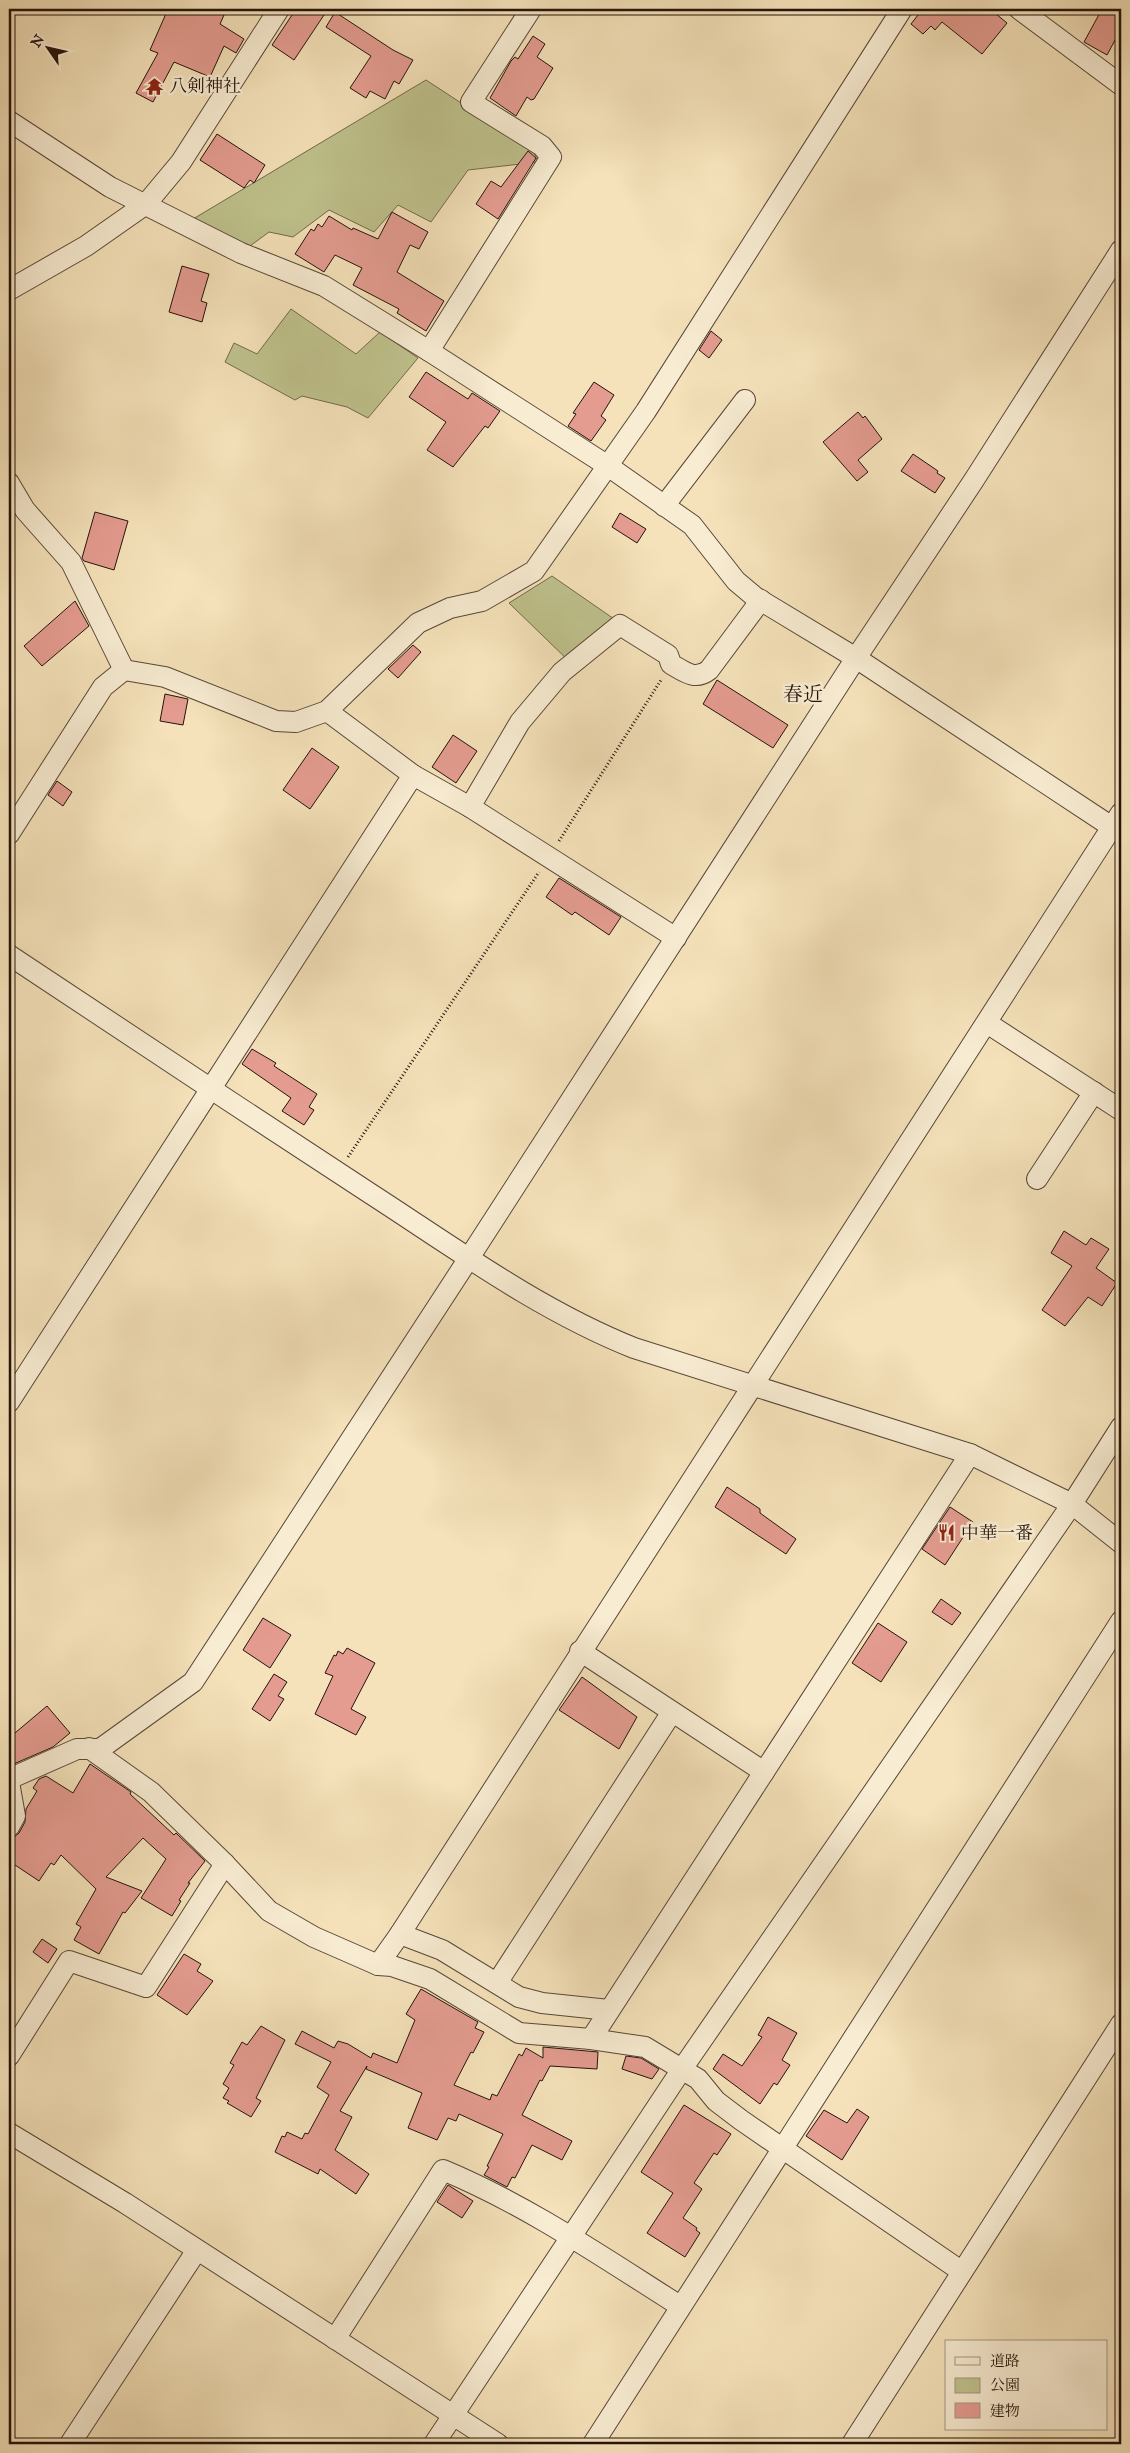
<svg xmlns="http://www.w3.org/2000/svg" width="1130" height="2453" viewBox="0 0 1130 2453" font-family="'IM FELL Great Primer','Noto Serif JP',serif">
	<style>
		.green { fill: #bfc28d; stroke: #726a4c }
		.building { fill: #e49c90; stroke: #24130c }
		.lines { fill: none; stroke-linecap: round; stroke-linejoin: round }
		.minor-casing { stroke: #584738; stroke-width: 22 }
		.path { stroke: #24130c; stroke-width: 3; stroke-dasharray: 1 2.5; stroke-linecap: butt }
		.minor { stroke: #f8ecd2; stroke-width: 20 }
		.labels { text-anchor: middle; stroke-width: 5; stroke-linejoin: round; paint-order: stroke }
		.poi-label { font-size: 18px; fill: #24130c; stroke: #f8ecd2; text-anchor: start }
		.quarter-label { font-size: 20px; fill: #24130c; stroke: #f8ecd2 }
	</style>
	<rect width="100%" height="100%" fill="#f5e2ba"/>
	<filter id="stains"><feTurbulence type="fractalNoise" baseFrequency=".004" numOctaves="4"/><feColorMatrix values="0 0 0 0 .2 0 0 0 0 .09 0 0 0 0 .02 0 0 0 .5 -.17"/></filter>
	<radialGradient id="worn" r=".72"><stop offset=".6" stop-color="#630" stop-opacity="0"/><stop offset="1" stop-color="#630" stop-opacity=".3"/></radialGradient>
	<!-- green -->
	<g class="green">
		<path d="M426,80L533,150L538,162L468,170L431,222L398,205L374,232L329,210L293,237L269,232L250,246L193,219Z"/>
		<path d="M291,309L356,354L380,332L418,358L368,418L347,407L302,396L295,400L225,362L234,343L257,354Z"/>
		<path d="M552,576L617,621L574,666L509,603Z"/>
	</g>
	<!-- building -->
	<g class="building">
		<path d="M168,9H209L224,15L220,24L244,39L236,53L224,46L210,77L174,62L153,102L136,93L158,53L150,50Z"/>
		<path d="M296,9H328L294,60L272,45Z"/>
		<path d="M914,9H990L1007,23L982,54L942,22L935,30L931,26L923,34L911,24L918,15Z"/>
		<path d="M1102,9H1109L1121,16V29L1107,55L1084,42Z"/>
		<path d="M335,12L393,50L413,60L399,84L394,81L385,99L370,91L366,98L350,88L371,56L326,27Z"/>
		<path d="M533,36L545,44L537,57L553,68L534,99L531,100L527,97L516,116L490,98L511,61L515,57L518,59Z"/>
		<path d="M217,134L265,165L254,183L250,180L244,188L200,160Z"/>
		<path d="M528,151L536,158L498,219L476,204L491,181L501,187Z"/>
		<path d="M392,212L428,232L419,249L410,245L397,272L444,301L426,331L397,313L399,309L353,285L362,268L335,255L324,272L295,254L311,229L314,231L318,224L322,227L329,216L352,230L353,228L378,239Z"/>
		<path d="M182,266L209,274L201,301L207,303L202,322L169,312Z"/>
		<path d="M711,331L722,340L709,358L699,350Z"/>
		<path d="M426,372L468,399L472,393L500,411L488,428L485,426L453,467L427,450L446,422L409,397Z"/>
		<path d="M594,382L614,395L601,416L606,420L591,441L568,426L576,414L573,413Z"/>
		<path d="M858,412L863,418L865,416L882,439L858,460L868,472L857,481L823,442Z"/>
		<path d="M913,454L938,471L937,473L945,478L935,493L901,471Z"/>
		<path d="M95,512L128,521L114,570L84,561L82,558Z"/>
		<path d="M620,513L646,529L637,543L612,527Z"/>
		<path d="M75,601L89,626L42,666L24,646Z"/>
		<path d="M413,645L421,652L398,678L388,669Z"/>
		<path d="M717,680L788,725L773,748L703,704Z"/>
		<path d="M165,694L188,699L183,725L160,721Z"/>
		<path d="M453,735L477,751L456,783L432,767Z"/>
		<path d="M312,748L339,767L310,809L283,790Z"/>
		<path d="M57,781L72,792L63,806L48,795Z"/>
		<path d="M559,878L621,917L609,935L575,912L572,915L546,897Z"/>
		<path d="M252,1049L276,1063L274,1066L317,1094L309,1107L314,1110L304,1125L282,1111L291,1098L242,1064Z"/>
		<path d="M1064,1231L1086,1245L1091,1238L1109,1249L1096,1268L1117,1283L1102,1306L1088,1297L1065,1326L1042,1310L1072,1266L1051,1253Z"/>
		<path d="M727,1487L760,1509V1513L796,1539L786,1554L715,1507Z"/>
		<path d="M950,1507L973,1522L945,1565L922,1549Z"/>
		<path d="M941,1599L961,1613L952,1625L932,1612Z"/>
		<path d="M263,1618L291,1635L270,1668L243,1650Z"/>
		<path d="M878,1623L907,1642L881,1682L852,1663Z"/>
		<path d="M347,1648L375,1663L351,1709L366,1717L356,1735L315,1714L333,1676L325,1673L334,1655L336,1656L338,1651L343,1654Z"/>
		<path d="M274,1674L287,1682L278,1696L284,1699L270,1721L252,1709Z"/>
		<path d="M582,1677L637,1717L619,1749L559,1710Z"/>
		<path d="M47,1706L70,1733L53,1747L9,1766V1738Z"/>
		<path d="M90,1764L131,1792L130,1794L174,1835L176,1833L205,1861L188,1883H190L179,1900L181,1901L172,1916L141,1898L166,1859L143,1838L106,1877L142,1891L125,1913L123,1912L99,1954L74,1940L81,1927L76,1924L96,1889L61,1855L54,1865L51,1863L39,1881L9,1861V1841L19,1833L25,1822L26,1809L37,1791L33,1788L39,1779L46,1776L73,1793Z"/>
		<path d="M42,1939L57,1949L48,1963L33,1952Z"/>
		<path d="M184,1954L201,1964L197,1971L213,1981L187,2015L157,1995Z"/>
		<path d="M421,1989L478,2022L475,2028L484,2032L473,2053L471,2052L454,2085L490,2100L492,2094L497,2096L519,2054L522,2056L526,2048L543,2058V2047L598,2052L597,2069L550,2066L542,2081L540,2080L522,2115L572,2141L562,2160L532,2145L515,2178L512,2177L507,2187L484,2175L489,2167L487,2166L503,2134L459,2114L456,2121L448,2118L437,2140L408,2128L422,2093L366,2069L367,2066L340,2111L352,2117L335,2150L369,2174L356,2194L320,2169L318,2174L275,2152L282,2136L285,2137L287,2132L302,2139L305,2133L308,2134L329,2095L317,2087L331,2062L295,2044L302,2031L334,2048L338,2041L348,2044L371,2058L373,2053L397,2063L415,2020L406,2014Z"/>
		<path d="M768,2017L797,2033L782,2060L790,2065L777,2085L774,2083L760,2104L713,2069L723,2054L742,2066L762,2037L758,2035Z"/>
		<path d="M261,2026L285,2040L256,2098L261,2101L251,2117L227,2103L229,2101L223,2098L229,2088L223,2084L234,2065L230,2063L242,2042L247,2045Z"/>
		<path d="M626,2056L641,2058L659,2069L652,2079L622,2069Z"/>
		<path d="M684,2105L731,2134L717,2155L714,2153L694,2183L702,2189L683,2218L697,2228L696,2230L700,2233L685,2257L647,2233L673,2193L641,2172Z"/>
		<path d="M857,2109L869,2117L842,2160L806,2136L824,2110L847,2123Z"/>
		<path d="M448,2185L473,2201L462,2218L437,2202Z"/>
	</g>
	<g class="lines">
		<defs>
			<g id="minor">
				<path d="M1019,9L1121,85"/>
				<path d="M9,121L110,187L241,253L324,286L429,351L608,466L692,525L736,581L755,597L856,658L1121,833"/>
				<path d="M9,290L86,246L146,204L181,162L279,9"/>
				<path d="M429,351L551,157L542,146L471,102L531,9"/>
				<path d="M9,483L25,510L71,562L124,670"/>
				<path d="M664,506L745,400"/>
				<path d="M124,670L165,677L276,721L296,722L327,711L418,623L450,608L482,601L534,571L646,411L902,9"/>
				<path d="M327,711L413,775L470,807L676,938"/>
				<path d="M470,807L520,722L562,672L620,625L668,655L671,664C685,672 695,681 709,670L761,600"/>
				<path d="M9,834L103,687L124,670"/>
				<path d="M9,955C129,1035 250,1115 371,1194C456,1249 539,1310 634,1348L970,1454L1072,1504L1121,1543"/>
				<path d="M987,1023L1121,1110"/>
				<path d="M1037,1179L1094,1092"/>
				<path d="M9,1402L413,775"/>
				<path d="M580,1651L764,1772"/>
				<path d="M89,1748L151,1792L225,1864L269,1911L314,1937L378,1965L392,1966L430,1979L519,2033L591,2039L645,2047L698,2079L716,2101L741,2120L961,2271"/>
				<path d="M9,1779L77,1749H100L193,1682L469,1258L856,658L974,480L1121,250"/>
				<path d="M9,1782L15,1816L9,1827"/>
				<path d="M400,1934L442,1950L519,1997L542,2003L609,2010"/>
				<path d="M378,1965L400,1934L1121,813"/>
				<path d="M497,1983L672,1712"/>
				<path d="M591,2039L970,1454"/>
				<path d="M9,2056L69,1961L146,1987L225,1864"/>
				<path d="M9,2133L125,2203L498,2444"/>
				<path d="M335,2339L443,2170C527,2205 604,2258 680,2306"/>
				<path d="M70,2444L197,2250"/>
				<path d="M434,2444L682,2069L1072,1504L1121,1427"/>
				<path d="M593,2444L1121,1621"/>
				<path d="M852,2444L1121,2024"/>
			</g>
		</defs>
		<!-- minor casing -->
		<use href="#minor" class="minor-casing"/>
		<!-- path -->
		<g class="path">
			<path d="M559,841L661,680"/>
			<path d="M348,1157L539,872"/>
		</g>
		<!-- minor -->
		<use href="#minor" class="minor"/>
	</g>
	<!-- icons -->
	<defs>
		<symbol id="temple-bare" viewBox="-9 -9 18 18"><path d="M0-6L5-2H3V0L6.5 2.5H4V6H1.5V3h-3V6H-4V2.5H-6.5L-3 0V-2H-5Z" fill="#8f2418" stroke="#f8ecd2" stroke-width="2.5" paint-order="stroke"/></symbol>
		<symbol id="restaurant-bare" viewBox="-9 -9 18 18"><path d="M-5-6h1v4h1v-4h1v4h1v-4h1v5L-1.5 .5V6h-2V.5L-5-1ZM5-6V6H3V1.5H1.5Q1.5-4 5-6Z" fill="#8f2418" stroke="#f8ecd2" stroke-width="2.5" paint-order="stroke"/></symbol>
	</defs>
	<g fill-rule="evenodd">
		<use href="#temple-bare" x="142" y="74" width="25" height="25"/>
		<use href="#restaurant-bare" x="934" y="1520" width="25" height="25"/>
	</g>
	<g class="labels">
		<!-- poi labels -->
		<g class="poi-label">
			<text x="169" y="92">八剣神社</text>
			<text x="961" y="1539">中華一番</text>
		</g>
		<!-- quarter labels -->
		<g class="quarter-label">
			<text x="803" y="701">春近</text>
		</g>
	</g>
	<!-- margin -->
	<rect width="1130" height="2453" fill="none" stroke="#f5e2ba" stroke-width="30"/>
	<rect x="10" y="10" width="1110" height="2433" fill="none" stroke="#24130c" stroke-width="2.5"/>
	<rect x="15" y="15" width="1100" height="2423" fill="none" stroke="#24130c"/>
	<!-- legend -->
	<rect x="945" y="2340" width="162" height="90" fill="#f8ecd2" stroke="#a39583"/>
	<rect x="955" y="2357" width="25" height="8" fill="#f8ecd2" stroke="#a39583"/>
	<text x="990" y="2366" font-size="15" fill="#24130c">道路</text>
	<rect x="955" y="2378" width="25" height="15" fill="#bfc28d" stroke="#a39583"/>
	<text x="990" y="2390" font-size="15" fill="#24130c">公園</text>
	<rect x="955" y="2403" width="25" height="15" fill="#e49c90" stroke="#a39583"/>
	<text x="990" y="2416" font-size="15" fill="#24130c">建物</text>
	<!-- north arrow -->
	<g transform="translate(48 48) rotate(304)" stroke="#f8ecd2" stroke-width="4" paint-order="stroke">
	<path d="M0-4L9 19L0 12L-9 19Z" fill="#24130c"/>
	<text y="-8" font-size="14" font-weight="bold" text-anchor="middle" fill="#24130c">N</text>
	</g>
	<rect width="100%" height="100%" filter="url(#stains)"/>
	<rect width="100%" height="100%" fill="url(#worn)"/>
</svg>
